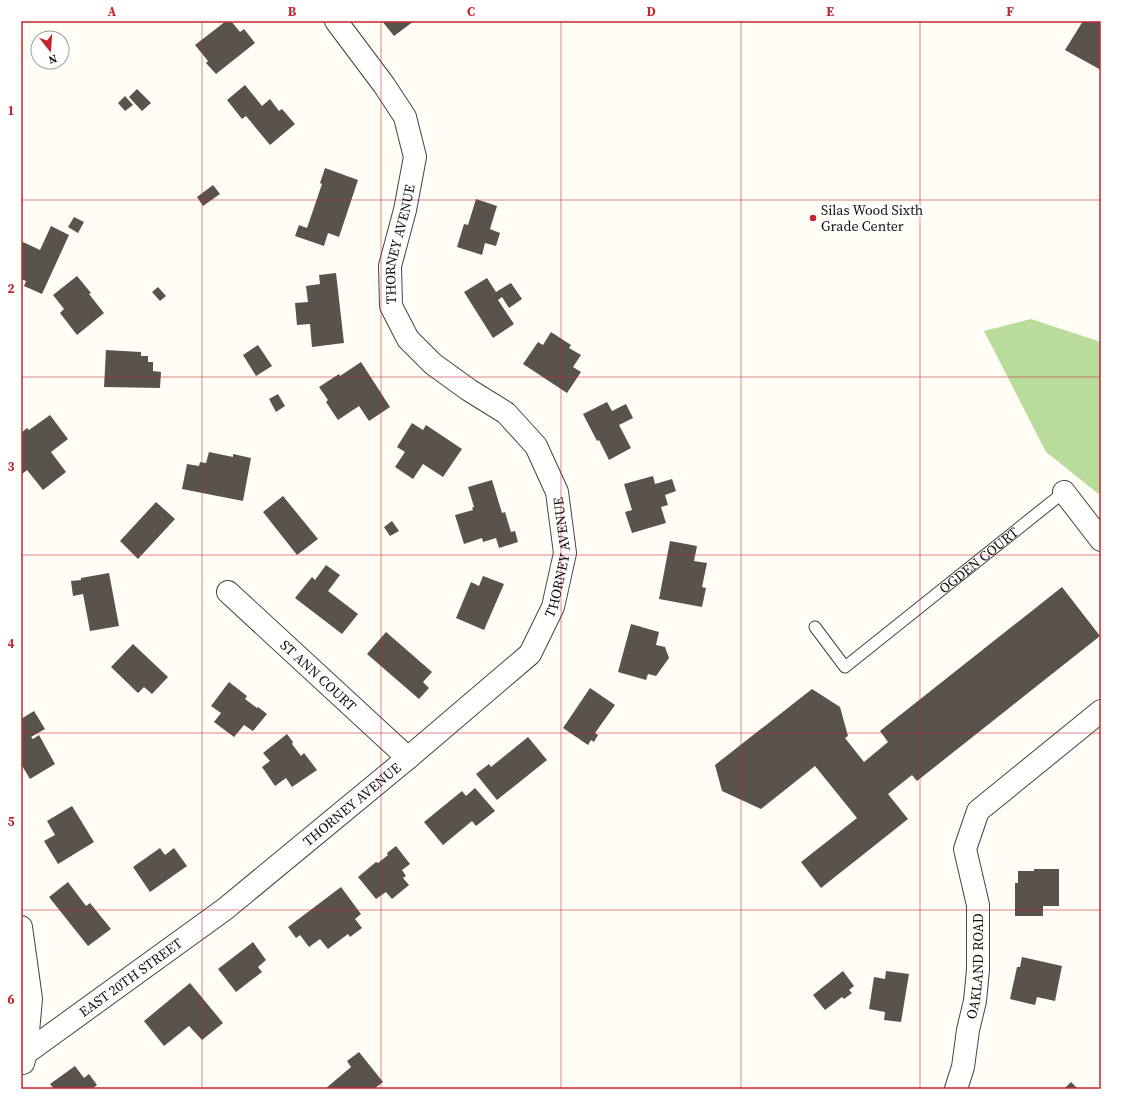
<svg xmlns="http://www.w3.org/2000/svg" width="1122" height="1110" viewBox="0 0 1122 1110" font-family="'Source Serif 4',serif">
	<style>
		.forest { fill: #b9dc9c }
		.building { fill: #5a524d }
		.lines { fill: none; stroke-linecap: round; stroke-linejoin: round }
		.lane-casing { stroke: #444; stroke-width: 13 }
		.street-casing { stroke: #444; stroke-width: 24 }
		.lane { stroke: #fff; stroke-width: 11 }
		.street { stroke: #fff; stroke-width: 22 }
		.grid { fill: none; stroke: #c4262e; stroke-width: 1; stroke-opacity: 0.55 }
		.poi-dot { fill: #c4262e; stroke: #fff; stroke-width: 1.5 }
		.labels { text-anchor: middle; stroke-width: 4; stroke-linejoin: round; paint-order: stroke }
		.poi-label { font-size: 14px; fill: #111; stroke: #fff; text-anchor: start }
		.street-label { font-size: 14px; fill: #111; stroke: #fff }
		.neatline { fill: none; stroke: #c4262e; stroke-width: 1.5 }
		.grid-label { font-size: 13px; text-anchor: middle; font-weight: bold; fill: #c4262e }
	</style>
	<rect width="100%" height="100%" fill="#fffdf5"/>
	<!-- forest -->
	<path class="forest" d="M1031,319L1101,342V496L1046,452L984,331Z"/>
	<!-- building -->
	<g class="building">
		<path d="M226,21H231L240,32L244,29L255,43L216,74L206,63L208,61L195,45Z"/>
		<path d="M382,21H414L394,36Z"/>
		<path d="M1083,21H1101V70L1065,50Z"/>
		<path d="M245,85L262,106L270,99L279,111L282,109L295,124L270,145L246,116L242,119L227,100Z"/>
		<path d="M137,89L151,103L142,111L129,97Z"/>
		<path d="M125,96L133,105L125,111L118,103Z"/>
		<path d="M325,168L358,180L339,237L328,233L324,246L295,236L299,225L307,228L322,184L320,183Z"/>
		<path d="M213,185L220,194L203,206L197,197Z"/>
		<path d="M476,199L497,206L490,229L500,233L496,246L485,243L482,255L457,247L464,224L468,225Z"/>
		<path d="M74,217L84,222L78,233L68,227Z"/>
		<path d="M51,226L69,235L42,294L24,286L26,281L21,279V246L23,242L40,250Z"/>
		<path d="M336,273L344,343L312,347L310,324L297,325L295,303L308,302L306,286L320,284L319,275Z"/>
		<path d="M77,276L91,293L89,294L104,313L77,335L60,313L64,309L53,295Z"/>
		<path d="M487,278L496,292L511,283L522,299L509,308L502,297L498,300L514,324L493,338L464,292Z"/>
		<path d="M158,287L166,296L160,301L152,292Z"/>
		<path d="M551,332L571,345L569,348L581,355L573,367L581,372L567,393L523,364L538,342L543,345Z"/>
		<path d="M258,345L272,366L256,376L243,355Z"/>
		<path d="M106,350L141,352V356H148V362H153V371L161,372L160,388L104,387Z"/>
		<path d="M361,362L390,407L369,421L359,406L338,420L326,402L328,400L319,387L339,374L340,376Z"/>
		<path d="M278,394L285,406L276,412L269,399Z"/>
		<path d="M607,402L612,411L626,404L633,418L619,425L631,448L609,460L599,440L597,441L583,414Z"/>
		<path d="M50,415L68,439L51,452L66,472L43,490L27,470L21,475V433L27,428L29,430Z"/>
		<path d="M412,423L423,430L426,425L462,449L443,477L423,464L413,479L395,467L405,452L397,447Z"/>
		<path d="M209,452L233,457V454L251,458L243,501L182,489L187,464L199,466L200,462L206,463Z"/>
		<path d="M653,476L655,484L672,479L676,491L665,495L668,505L661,507L666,523L632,533L625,512L632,510L624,484Z"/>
		<path d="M492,480L502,513L505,512L511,532L515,531L518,542L499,548L496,538L483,542L482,538L464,544L455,515L473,510L472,508L474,507L468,487Z"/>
		<path d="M283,496L318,539L297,555L263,512Z"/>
		<path d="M156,502L175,519L138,559L120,541Z"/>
		<path d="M392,521L399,531L390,536L384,527Z"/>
		<path d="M670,541L697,546L694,561L707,563L702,587L706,588L702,607L659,599Z"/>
		<path d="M326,565L340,575L328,591L358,614L342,634L295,598L312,577L315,580Z"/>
		<path d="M109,573L119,626L90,631L83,594L73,596L71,581L81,580V578Z"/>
		<path d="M483,576L504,584L484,630L456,618L471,582L479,586Z"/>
		<path d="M1062,587L1100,636L917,781L912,775L888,794L908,819L821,888L801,862L857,818L815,766L761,809L722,791L715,765L812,689L840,707L848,736L845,738L864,762L888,742L880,731Z"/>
		<path d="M631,624L659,632L656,645L665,647L669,658L656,676L648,674L646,680L618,672Z"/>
		<path d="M386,632L432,672L423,682L429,688L419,699L367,654Z"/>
		<path d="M133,644L168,677L152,694L144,687L138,693L111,667Z"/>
		<path d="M229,682L247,696L245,699L257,708L258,707L267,714L253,731L244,725L234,737L214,722L221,713L211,706Z"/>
		<path d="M590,688L615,705L595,733L598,735L594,742L591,740L588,745L563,728Z"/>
		<path d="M34,711L45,729L31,737L33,739L39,735L55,764L30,779L21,764V719Z"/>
		<path d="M287,734L293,742L292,744L301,756L304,753L317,770L292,787L286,778L275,786L262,767L270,761L263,753Z"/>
		<path d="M528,737L547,760L497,800L476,774L489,764L491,767Z"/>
		<path d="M475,788L495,811L476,826L472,821L443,845L424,822L462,791L466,796Z"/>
		<path d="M72,806L94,842L58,864L44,841L55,835L47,821Z"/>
		<path d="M396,846L410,864L402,870L406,876L403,878L409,885L392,899L386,892L376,899L358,877L376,862L378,863L388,855L387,853Z"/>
		<path d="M160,848L165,855L174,848L187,866L150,892L133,867Z"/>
		<path d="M1034,869H1059V906H1043V916H1015V883H1018V871H1034Z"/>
		<path d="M68,882L86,906L90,903L111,929L88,946L49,897Z"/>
		<path d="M341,887L361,914L355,919L362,928L350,937L348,934L328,949L320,939L309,947L300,935L296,938L288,927Z"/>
		<path d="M253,942L266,960L258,967L262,972L236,992L218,969Z"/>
		<path d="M1022,957L1062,966L1055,1001L1037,997L1035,1005L1010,999L1017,967H1020Z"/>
		<path d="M843,971L854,986L849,990L852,993L844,999L842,997L825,1010L813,995Z"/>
		<path d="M886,971L909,974L901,1022L884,1020L885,1012L869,1009L874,977L885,979Z"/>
		<path d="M190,983L223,1023L202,1040L189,1026L164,1046L144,1021Z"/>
		<path d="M359,1052L383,1082L374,1089H325L351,1067L347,1061Z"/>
		<path d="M75,1066L84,1078L89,1074L97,1085L92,1089H54L50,1084Z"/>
		<path d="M1071,1082L1078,1089H1064Z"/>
	</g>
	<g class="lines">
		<defs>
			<g id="lane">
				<path id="s1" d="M815,627L845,667L1064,492"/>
			</g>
			<g id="street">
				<path d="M1064,492L1101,540"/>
				<path id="s2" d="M228,592L408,758"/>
				<path d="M21,927L31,999L26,1053L23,1063"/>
				<path id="s3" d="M26,1053L225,909L408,758L530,654L553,607L565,553L557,492L536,446L506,413L469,390L433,364L408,339L391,306L390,266L405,210L415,157L405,117L384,85L336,21"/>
				<path id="s4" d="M956,1089L963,1067L968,1030L975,1001L978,970V905L965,849L978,811L1101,711"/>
			</g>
		</defs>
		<!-- lane casing -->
		<use href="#lane" class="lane-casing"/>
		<!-- street casing -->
		<use href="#street" class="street-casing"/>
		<!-- lane -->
		<use href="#lane" class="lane"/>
		<!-- street -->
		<use href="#street" class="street"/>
	</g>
	<!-- grid -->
	<path class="grid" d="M202,21V1089M381,21V1089M561,21V1089M741,21V1089M920,21V1089M21,200H1101M21,377H1101M21,555H1101M21,733H1101M21,910H1101"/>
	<!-- markers -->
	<circle class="poi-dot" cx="813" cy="218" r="4"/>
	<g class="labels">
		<!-- poi labels -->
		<g class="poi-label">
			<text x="821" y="215">Silas Wood Sixth<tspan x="821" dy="16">Grade Center</tspan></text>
		</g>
		<!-- street labels -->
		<g class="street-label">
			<text dy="5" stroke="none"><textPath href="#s3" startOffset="1131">THORNEY AVENUE</textPath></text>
			<text dy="5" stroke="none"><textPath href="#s3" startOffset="746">THORNEY AVENUE</textPath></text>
			<text dy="5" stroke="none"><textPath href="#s1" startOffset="221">OGDEN COURT</textPath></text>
			<text dy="5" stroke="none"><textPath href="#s2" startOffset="123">ST ANN COURT</textPath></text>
			<text dy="5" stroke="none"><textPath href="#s3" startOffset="410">THORNEY AVENUE</textPath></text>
			<text dy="5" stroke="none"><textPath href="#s4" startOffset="125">OAKLAND ROAD</textPath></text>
			<text dy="5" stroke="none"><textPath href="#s3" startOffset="129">EAST 20TH STREET</textPath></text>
		</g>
	</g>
	<!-- border -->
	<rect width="1122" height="1110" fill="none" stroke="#ffffff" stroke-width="44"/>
	<!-- north arrow -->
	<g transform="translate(50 50) rotate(163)"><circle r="19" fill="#ffffff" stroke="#a0a0a0"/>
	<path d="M0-3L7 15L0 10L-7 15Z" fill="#c4262e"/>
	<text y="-6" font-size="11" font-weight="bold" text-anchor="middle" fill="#111111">N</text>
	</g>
	<rect x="22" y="22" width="1078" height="1066" class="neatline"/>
	<g class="grid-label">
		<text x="112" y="16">A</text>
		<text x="292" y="16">B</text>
		<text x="471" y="16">C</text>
		<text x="651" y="16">D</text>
		<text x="830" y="16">E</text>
		<text x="1010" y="16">F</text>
		<text x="11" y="115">1</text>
		<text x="11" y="293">2</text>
		<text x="11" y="471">3</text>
		<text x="11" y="648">4</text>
		<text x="11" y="826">5</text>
		<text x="11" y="1004">6</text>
	</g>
</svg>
